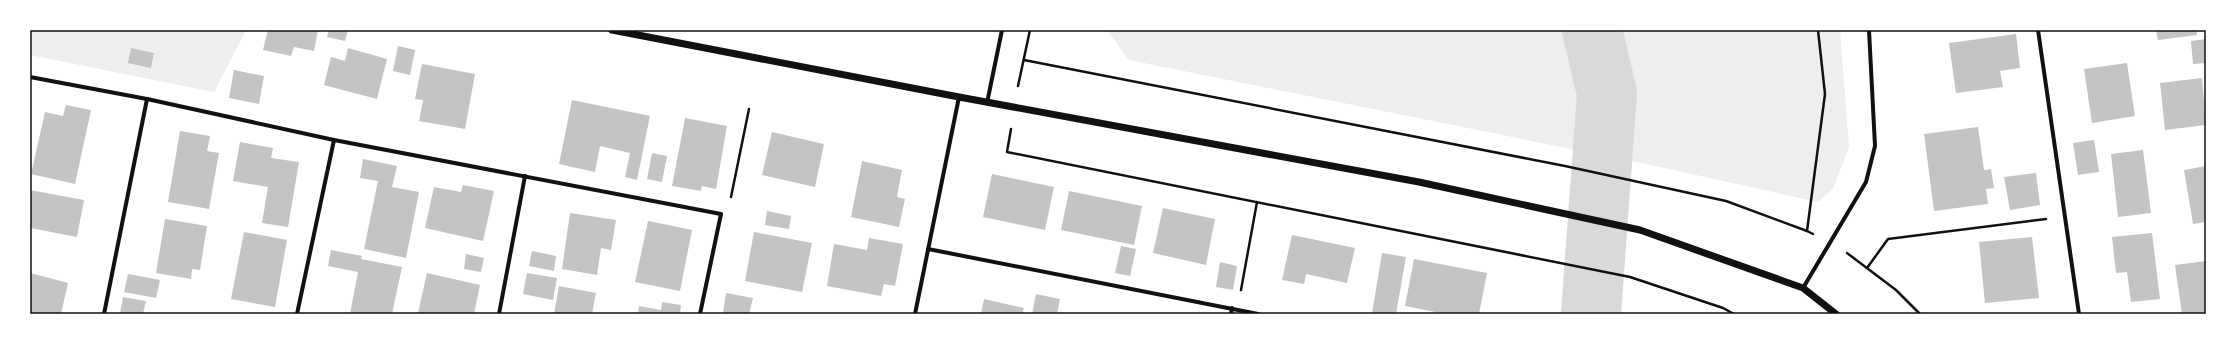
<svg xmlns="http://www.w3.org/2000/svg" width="2236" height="344" viewBox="0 0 2236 344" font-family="'DM Sans',sans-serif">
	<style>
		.green { fill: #eee }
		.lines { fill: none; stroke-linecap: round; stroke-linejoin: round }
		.river { stroke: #d9d9d9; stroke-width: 60 }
		.building { fill: #c4c4c4 }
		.path { stroke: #111; stroke-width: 2.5 }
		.minor { stroke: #111; stroke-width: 4 }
		.tertiary { stroke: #111; stroke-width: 7 }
		.neatline { fill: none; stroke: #111; stroke-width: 1.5 }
	</style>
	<rect width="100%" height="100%" fill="#fff"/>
	<!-- green -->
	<g class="green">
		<path d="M30,30H246L214,92L30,55Z"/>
		<path d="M1107,30H1840L1849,147L1833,189L1818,202L1646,164L1129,60Z"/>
	</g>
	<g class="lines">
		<!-- river -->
		<path class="river" d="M1591,314L1607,93L1592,30"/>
	</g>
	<!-- building -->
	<g class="building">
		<path d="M268,30H318L314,51L294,47L291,56L263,50Z"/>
		<path d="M329,30H348L345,41L327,37Z"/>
		<path d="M2156,30H2197V35L2158,40Z"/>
		<path d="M2016,34L2020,68L2000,71L2003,87L1956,93L1949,43Z"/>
		<path d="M2206,39V63L2193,64L2191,41Z"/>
		<path d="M398,46L415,50L410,75L393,71Z"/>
		<path d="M131,48L154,53L151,68L128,63Z"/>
		<path d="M348,48L387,59L377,99L324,85L331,57L345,61Z"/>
		<path d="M2127,63L2135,116L2092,123L2084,69Z"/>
		<path d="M422,64L475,74L465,129L419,121L423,100L415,99Z"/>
		<path d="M234,70L264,76L259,104L229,98Z"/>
		<path d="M2202,78L2206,125L2165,130L2160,83Z"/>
		<path d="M572,100L650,116L637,180L625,177L630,153L600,146L595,172L559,164Z"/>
		<path d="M66,105L91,110L75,184L31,174L45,112L63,116Z"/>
		<path d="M685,118L727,126L716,189L702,186L701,191L672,186Z"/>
		<path d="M1978,127L1984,170L1991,169L1994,188L1986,189L1988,204L1934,211L1924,134Z"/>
		<path d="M180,131L210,136L207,151L219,153L209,209L168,202Z"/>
		<path d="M772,132L824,144L815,187L762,175Z"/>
		<path d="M2094,140L2099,172L2078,175L2073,143Z"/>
		<path d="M240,142L273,148L271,158L299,162L288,227L262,223L268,187L233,181Z"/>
		<path d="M2143,150L2151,213L2118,217L2111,154Z"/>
		<path d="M652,153L667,156L662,182L647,179Z"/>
		<path d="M363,159L397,166L392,187L419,192L406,258L364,249L378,181L360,178Z"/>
		<path d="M862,161L902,170L897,197L905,199L899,227L851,217Z"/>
		<path d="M2206,166V222L2193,224L2184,170Z"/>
		<path d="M2036,173L2040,205L2010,210L2004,177Z"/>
		<path d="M992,174L1054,187L1045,230L983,217Z"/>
		<path d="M463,185L494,191L483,241L425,228L434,187L461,192Z"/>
		<path d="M30,190L84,200L77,237L30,228Z"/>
		<path d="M1069,191L1142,206L1134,245L1061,230Z"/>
		<path d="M1163,208L1215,219L1206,265L1153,253Z"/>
		<path d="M767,211L791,216L789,229L765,225Z"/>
		<path d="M570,213L616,220L611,250L601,248L597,275L562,269Z"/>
		<path d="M165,219L207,226L200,270L192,269L191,279L156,273Z"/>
		<path d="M648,221L692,230L680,291L635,282Z"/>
		<path d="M244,232L287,240L275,307L231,299Z"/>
		<path d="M754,232L812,243L802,292L745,281Z"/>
		<path d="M2152,233L2160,299L2131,302L2127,272L2116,273L2112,237Z"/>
		<path d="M1292,235L1355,248L1347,283L1306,274L1304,284L1282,280Z"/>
		<path d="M2032,237L2039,298L1985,303L1979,242Z"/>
		<path d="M869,238L903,244L895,286L884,284L881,296L827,286L834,244L867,250Z"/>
		<path d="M1121,246L1136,249L1130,276L1115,273Z"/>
		<path d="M331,250L362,256L361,259L402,267L392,314H350L358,272L328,266Z"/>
		<path d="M532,251L556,256L554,271L529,266Z"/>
		<path d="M1382,253L1406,257L1396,314H1372Z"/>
		<path d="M466,254L484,258L481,272L464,269Z"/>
		<path d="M1414,259L1487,273L1479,314H1445L1405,306Z"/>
		<path d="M2206,261V314H2182L2175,265Z"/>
		<path d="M1220,262L1237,266L1233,290L1216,287Z"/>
		<path d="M30,273L68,283L61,314H30Z"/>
		<path d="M427,273L480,285L474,314L418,313Z"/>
		<path d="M527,273L557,278L553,300L523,294Z"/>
		<path d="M128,274L160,280L156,298L124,292Z"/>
		<path d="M559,286L596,293L592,314H554Z"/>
		<path d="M726,293L753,298L749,314L723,313Z"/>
		<path d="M1036,294L1060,299L1057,314H1032Z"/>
		<path d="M123,297L146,301L143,314H120Z"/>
		<path d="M984,299L1024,308L1022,314H981Z"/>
		<path d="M662,302L681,305L680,314H638L639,306L661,310Z"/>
	</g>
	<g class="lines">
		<!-- path -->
		<g class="path">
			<path d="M1024,60L1565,166L1726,201L1807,231"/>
			<path d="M1018,86L1030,30"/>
			<path d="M1011,129L1007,152L1630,277L1723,308L1734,314"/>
			<path d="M731,197L749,109"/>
			<path d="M1813,234L1807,231L1825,94L1818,30"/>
			<path d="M1847,253L1896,290L1920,314"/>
			<path d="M1867,268L1888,239L2046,219"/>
			<path d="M1241,290L1257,202"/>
		</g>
		<!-- minor -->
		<g class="minor">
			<path d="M2038,30L2079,314"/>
			<path d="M30,77L147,99L334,140L721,214L700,314"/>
			<path d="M987,103L1002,30"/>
			<path d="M928,249L1258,314"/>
			<path d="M1803,288L1866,182L1875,146L1869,30"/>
			<path d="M104,314L147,99"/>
			<path d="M297,314L334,140"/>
			<path d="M499,314L525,176"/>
			<path d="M915,314L959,97"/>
			<path d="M1231,314L1232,308"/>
		</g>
		<!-- tertiary -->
		<path class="tertiary" d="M612,30L959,97L1419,182L1640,230L1803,288L1836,314"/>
	</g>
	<!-- border -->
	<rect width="2236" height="344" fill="none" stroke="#ffffff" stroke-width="62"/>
	<rect x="31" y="31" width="2174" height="282" class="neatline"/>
</svg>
